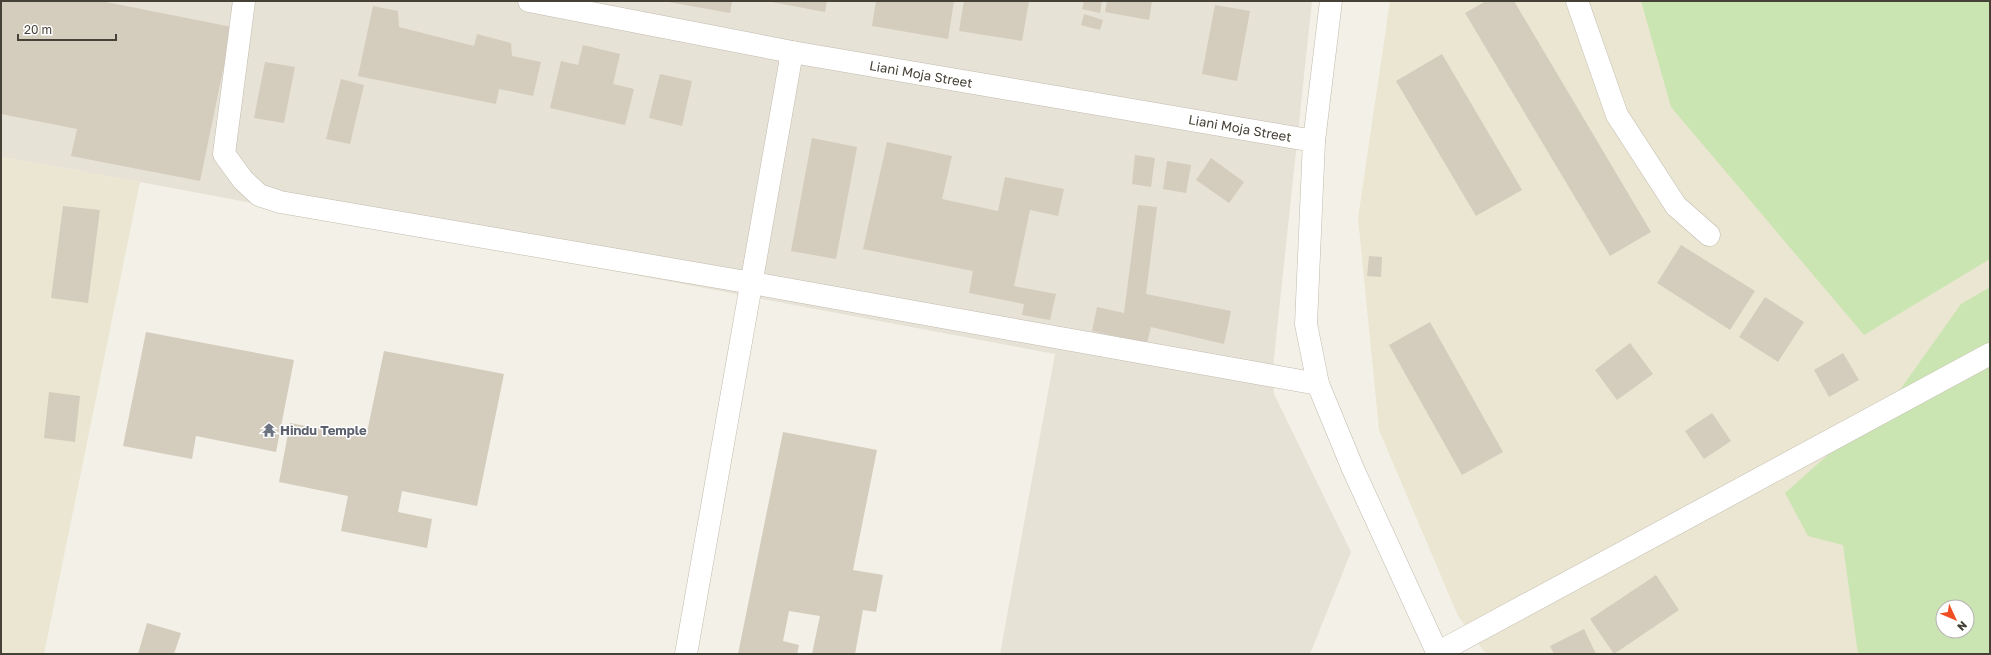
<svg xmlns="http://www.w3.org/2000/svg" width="1991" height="655" viewBox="0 0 1991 655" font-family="'Golos Text',sans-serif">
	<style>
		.residential { fill: #e7e2d6 }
		.education { fill: #ebe6d2; fill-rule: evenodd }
		.green { fill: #cbe5b2; fill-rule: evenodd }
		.building { fill: #d4ccbd }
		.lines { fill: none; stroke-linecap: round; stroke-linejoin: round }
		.minor-casing { stroke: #c1bbad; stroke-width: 23 }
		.minor { stroke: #fff; stroke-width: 22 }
		.labels { text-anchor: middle; stroke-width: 3; stroke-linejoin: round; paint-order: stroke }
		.street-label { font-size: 13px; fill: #464137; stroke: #fff }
		.worship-label { font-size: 13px; font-weight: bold; fill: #5b616d; stroke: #fff; text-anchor: start }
	</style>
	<rect width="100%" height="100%" fill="#f3f0e7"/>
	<!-- residential -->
	<path class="residential" d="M1,1H1312L1273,367L1274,394L1351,552L1310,654H1000L1055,354L140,182L1,157Z"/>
	<!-- education -->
	<g class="education">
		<path d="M1390,1H1990V654H1486L1458,616L1379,430L1358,218ZM1943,607H1967V631H1943Z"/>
		<path d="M1,157L140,182L44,654H1Z"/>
	</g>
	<!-- green -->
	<g class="green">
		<path d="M1641,1H1990V259L1864,335L1671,107Z"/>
		<path d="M1990,287V654H1858L1843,545L1808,536L1785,493L1897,394L1961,304ZM1943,607H1967V631H1943Z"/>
	</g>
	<!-- building -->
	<g class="building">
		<path d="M1,1H101L232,27L200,181L71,156L77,129L1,114Z"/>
		<path d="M663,1H732L730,13Z"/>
		<path d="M766,1H827L825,12Z"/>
		<path d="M876,1H954L948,39L872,26Z"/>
		<path d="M964,1H1029L1022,41L959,31Z"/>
		<path d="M1084,1H1102L1100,13L1082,9Z"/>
		<path d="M1107,1H1152L1149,20L1105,12Z"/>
		<path d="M1486,1H1514L1651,232L1610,256L1465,13Z"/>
		<path d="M1215,5L1250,11L1237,81L1202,74Z"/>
		<path d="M373,6L398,11L399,27L474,46L477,34L511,43L512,56L541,62L533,96L499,89L496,104L358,76Z"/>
		<path d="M1084,14L1103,20L1100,30L1081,25Z"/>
		<path d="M583,45L620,54L613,84L634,89L625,125L550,108L561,61L578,65Z"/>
		<path d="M1442,54L1522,190L1476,216L1396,81Z"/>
		<path d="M265,62L295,67L284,123L254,118Z"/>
		<path d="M660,74L692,81L682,126L649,118Z"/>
		<path d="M341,79L364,85L350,144L326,139Z"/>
		<path d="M812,138L857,147L836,259L791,251Z"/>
		<path d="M887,142L952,156L942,199L998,211L1005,177L1064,189L1058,216L1030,210L1014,286L1056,294L1050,320L1022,315L1024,304L969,293L973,271L863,249Z"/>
		<path d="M1135,155L1155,158L1151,187L1132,184Z"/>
		<path d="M1211,158L1244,182L1229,203L1196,180Z"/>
		<path d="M1167,161L1191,165L1186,193L1163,189Z"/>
		<path d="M1138,205L1157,207L1146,294L1231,311L1224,344L1151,327L1147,343L1092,331L1097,307L1124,313Z"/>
		<path d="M63,206L100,210L88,303L51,298Z"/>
		<path d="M1681,245L1755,291L1730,330L1657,283Z"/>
		<path d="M1369,256L1382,257L1381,277L1367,276Z"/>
		<path d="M1765,297L1804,322L1778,362L1739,337Z"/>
		<path d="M1430,322L1503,452L1462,475L1389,345Z"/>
		<path d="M146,332L294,360L276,452L196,436L192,459L123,446Z"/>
		<path d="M1630,343L1653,374L1617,400L1595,370Z"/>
		<path d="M384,351L504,374L477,506L402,491L398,512L432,519L427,548L341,531L348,496L279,482L290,423L366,437Z"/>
		<path d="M1843,353L1859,380L1829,397L1814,370Z"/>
		<path d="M49,392L80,396L75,442L44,438Z"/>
		<path d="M1712,413L1731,441L1704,459L1685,431Z"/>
		<path d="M783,432L877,450L853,570L883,575L876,612L863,610L855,654H812L820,616L789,611L783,641L799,645L797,654H738Z"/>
		<path d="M1656,575L1679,610L1614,654L1590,619Z"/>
		<path d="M147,623L181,633L174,654H138Z"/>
		<path d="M1584,629L1596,654H1554L1550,646Z"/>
	</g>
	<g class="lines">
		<defs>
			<g id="minor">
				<path d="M244,1L224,154L243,180L259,195L280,202L752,283L1318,384"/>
				<path d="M529,1L792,52L1314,141"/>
				<path d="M1331,1L1314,141L1306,324L1318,384L1353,469L1438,654"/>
				<path d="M1577,1L1617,115L1676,206L1709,235"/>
				<path d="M1437,653L1990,354"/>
				<path d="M686,654L792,52"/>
			</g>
		</defs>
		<!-- minor casing -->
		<use href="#minor" class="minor-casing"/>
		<!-- minor -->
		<use href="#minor" class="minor"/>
	</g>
	<!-- icons -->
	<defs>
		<symbol id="temple-bare" viewBox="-9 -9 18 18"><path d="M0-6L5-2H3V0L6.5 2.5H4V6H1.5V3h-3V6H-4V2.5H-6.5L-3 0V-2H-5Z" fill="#6b7280" stroke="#fff" stroke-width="2.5" paint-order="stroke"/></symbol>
	</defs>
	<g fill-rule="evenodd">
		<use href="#temple-bare" x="259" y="420" width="20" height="20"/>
	</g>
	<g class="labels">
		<!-- street labels -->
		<g class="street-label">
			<text transform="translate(921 74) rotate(10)" y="5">Liani Moja Street</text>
			<text transform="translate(1240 128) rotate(10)" y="5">Liani Moja Street</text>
		</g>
		<!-- worship labels -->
		<g class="worship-label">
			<text x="280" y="435">Hindu Temple</text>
		</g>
	</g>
	<!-- border -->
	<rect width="1991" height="655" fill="none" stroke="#464137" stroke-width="4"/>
	<!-- north arrow -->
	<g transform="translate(1955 619) rotate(134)"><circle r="19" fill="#ffffff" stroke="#b5b3af"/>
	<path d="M0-3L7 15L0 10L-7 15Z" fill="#f04d22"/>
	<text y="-6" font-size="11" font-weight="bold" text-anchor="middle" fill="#464137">N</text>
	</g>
	<!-- scale -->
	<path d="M18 34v6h98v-6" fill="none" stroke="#464137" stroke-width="2"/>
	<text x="24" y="34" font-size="12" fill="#464137" stroke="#ffffff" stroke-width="3" paint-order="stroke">20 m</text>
</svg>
